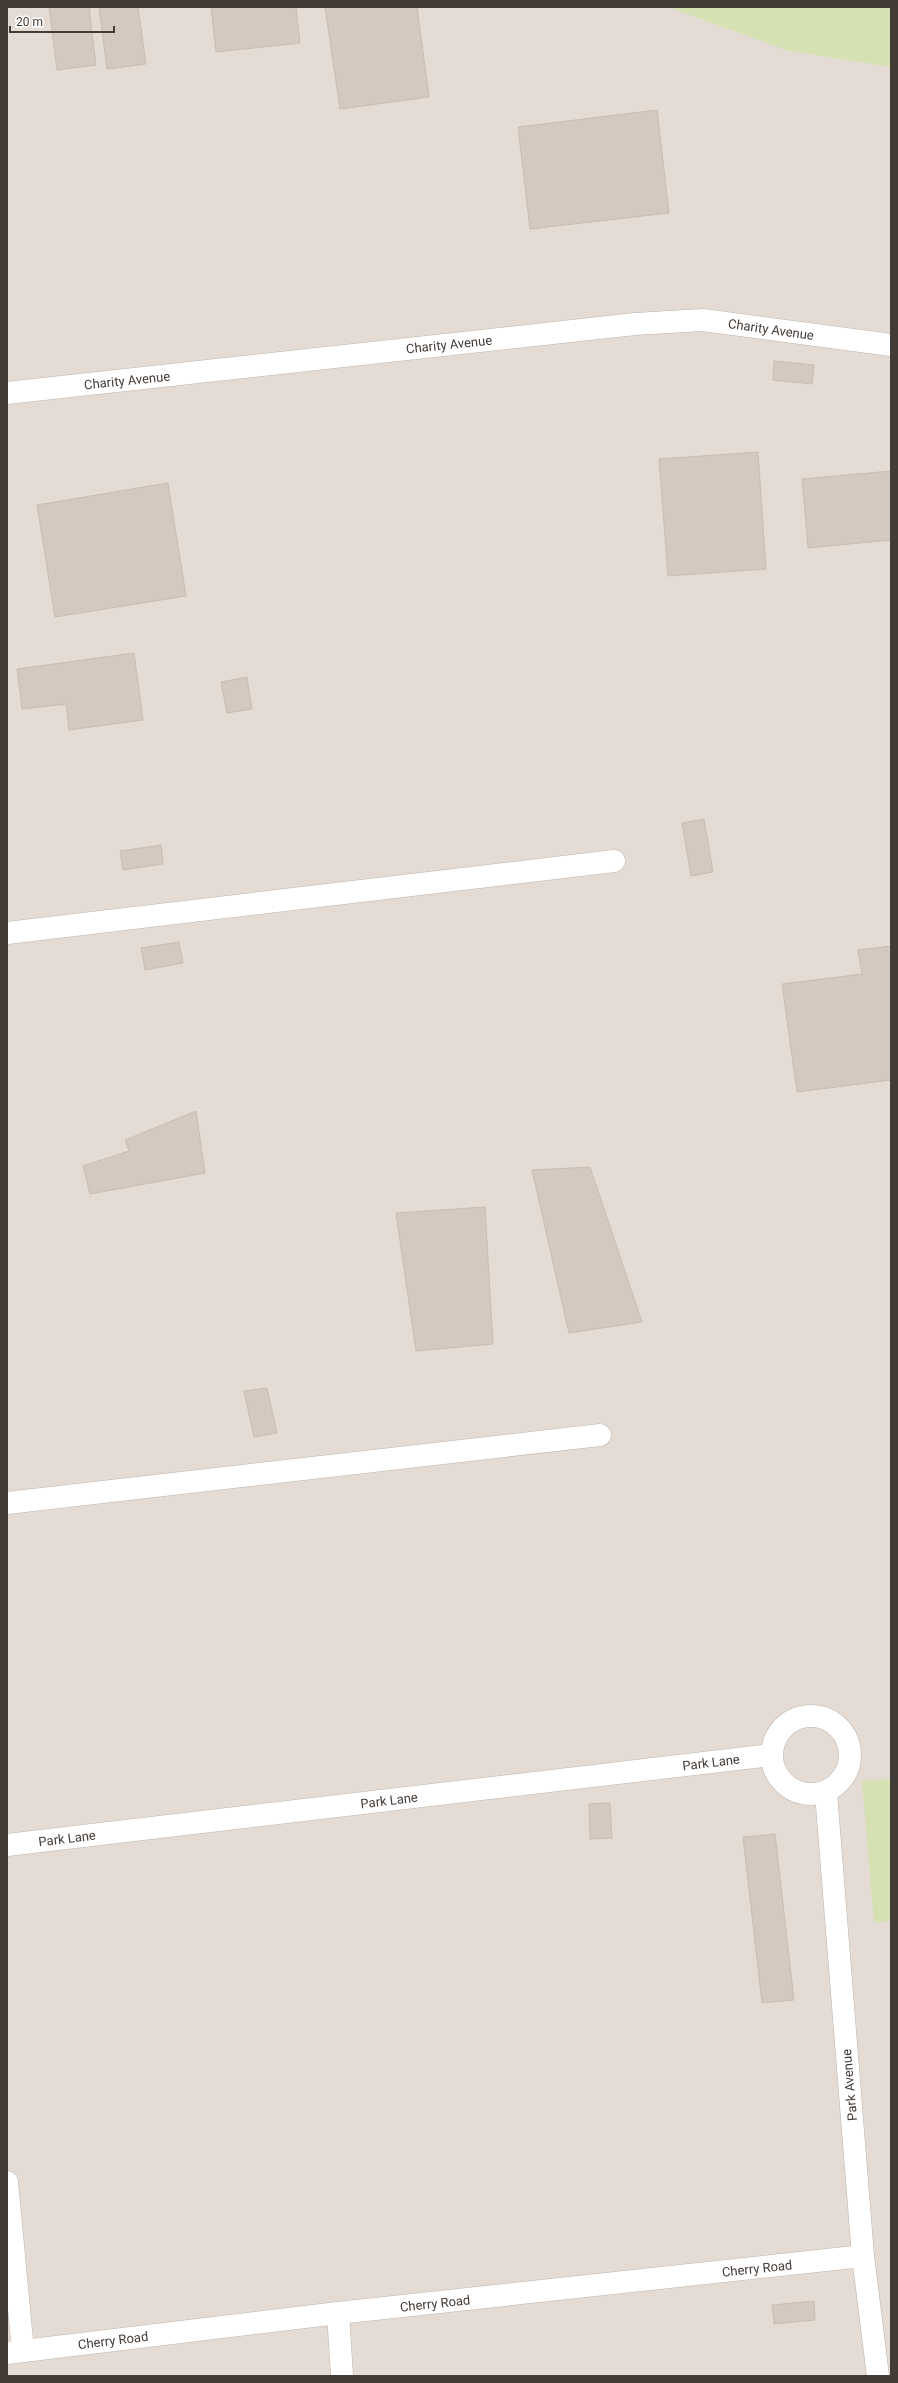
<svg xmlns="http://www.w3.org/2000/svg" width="898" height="2383" viewBox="0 0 898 2383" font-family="Roboto,sans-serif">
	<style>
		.residential { fill: #e4dcd4 }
		.green { fill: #d5e1b3 }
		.building { fill: #d4c8bf; stroke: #cbbcb0 }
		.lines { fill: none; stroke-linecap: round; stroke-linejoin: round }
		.minor-casing { stroke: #beb4ac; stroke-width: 23 }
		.minor { stroke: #fff; stroke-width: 22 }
		.labels { text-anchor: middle; stroke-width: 3; stroke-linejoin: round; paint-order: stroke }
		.street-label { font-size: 13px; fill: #433b36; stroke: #fff }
	</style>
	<rect width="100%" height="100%" fill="#f1ebe6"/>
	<!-- residential -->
	<path class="residential" d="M7,7H668L789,51L891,67V2376H7Z"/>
	<!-- green -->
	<g class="green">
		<path d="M668,7H891V67L789,51Z"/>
		<path d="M891,1779V1921L874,1923L862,1781Z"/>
	</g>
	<!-- building -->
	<g class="building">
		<path d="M49,7H89L96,65L57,70Z"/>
		<path d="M99,7H138L146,64L107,69Z"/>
		<path d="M211,7H296L300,43L216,52Z"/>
		<path d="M325,7H417L429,97L340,109Z"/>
		<path d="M657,110L669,213L530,229L518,127Z"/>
		<path d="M774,361L814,365L812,384L773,380Z"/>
		<path d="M758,452L766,569L668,576L659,459Z"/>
		<path d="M891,471V540L808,548L802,479Z"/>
		<path d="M168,483L186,596L55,617L37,505Z"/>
		<path d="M134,653L143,720L69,730L66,704L22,709L17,669Z"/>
		<path d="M247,677L252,709L227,713L221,682Z"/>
		<path d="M704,819L713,872L691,876L682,823Z"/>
		<path d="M161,845L163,864L123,870L120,851Z"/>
		<path d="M179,942L183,963L145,970L141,948Z"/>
		<path d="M891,946V1080L797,1092L782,984L862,974L858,950Z"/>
		<path d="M196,1111L205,1173L90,1194L83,1166L129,1151L125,1140Z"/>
		<path d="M590,1167L642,1322L569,1333L532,1170Z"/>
		<path d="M485,1207L493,1344L416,1351L396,1213Z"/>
		<path d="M267,1388L277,1433L254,1437L244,1391Z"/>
		<path d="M610,1803L612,1838L590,1839L589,1804Z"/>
		<path d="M775,1834L794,2000L762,2003L743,1837Z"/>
		<path d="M814,2301L815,2320L774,2324L772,2305Z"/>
	</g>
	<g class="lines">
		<defs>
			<g id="minor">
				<path d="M7,393L635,324L703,320L891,345"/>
				<path d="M7,933L614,861"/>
				<path d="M7,1503L600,1435"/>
				<circle cx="811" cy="1755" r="39"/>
				<path d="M826,1793L863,2256L878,2376"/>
				<path d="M7,1845L771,1755"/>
				<path d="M7,2182L23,2351"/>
				<path d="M338,2313L342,2376"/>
				<path d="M7,2353L338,2313L863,2256"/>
			</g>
		</defs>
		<!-- minor casing -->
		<use href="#minor" class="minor-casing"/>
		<!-- minor -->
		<use href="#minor" class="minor"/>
	</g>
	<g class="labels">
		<!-- street labels -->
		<g class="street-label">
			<text transform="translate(771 329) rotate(8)" y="5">Charity Avenue</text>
			<text transform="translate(449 344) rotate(-6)" y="5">Charity Avenue</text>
			<text transform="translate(127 380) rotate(-6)" y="5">Charity Avenue</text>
			<text transform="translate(711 1762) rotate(-7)" y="5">Park Lane</text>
			<text transform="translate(389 1800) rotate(-7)" y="5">Park Lane</text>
			<text transform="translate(67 1838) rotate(-7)" y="5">Park Lane</text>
			<text transform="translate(849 2085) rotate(-95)" y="5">Park Avenue</text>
			<text transform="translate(757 2268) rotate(-6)" y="5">Cherry Road</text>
			<text transform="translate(435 2303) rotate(-6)" y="5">Cherry Road</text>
			<text transform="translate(113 2340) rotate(-7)" y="5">Cherry Road</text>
		</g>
	</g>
	<!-- border -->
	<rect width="898" height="2383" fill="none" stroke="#433b36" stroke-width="16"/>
	<!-- scale -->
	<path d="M10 26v6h104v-6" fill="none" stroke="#433b36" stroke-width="2"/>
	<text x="16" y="26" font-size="12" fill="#433b36" stroke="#ffffff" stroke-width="3" paint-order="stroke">20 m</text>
</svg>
